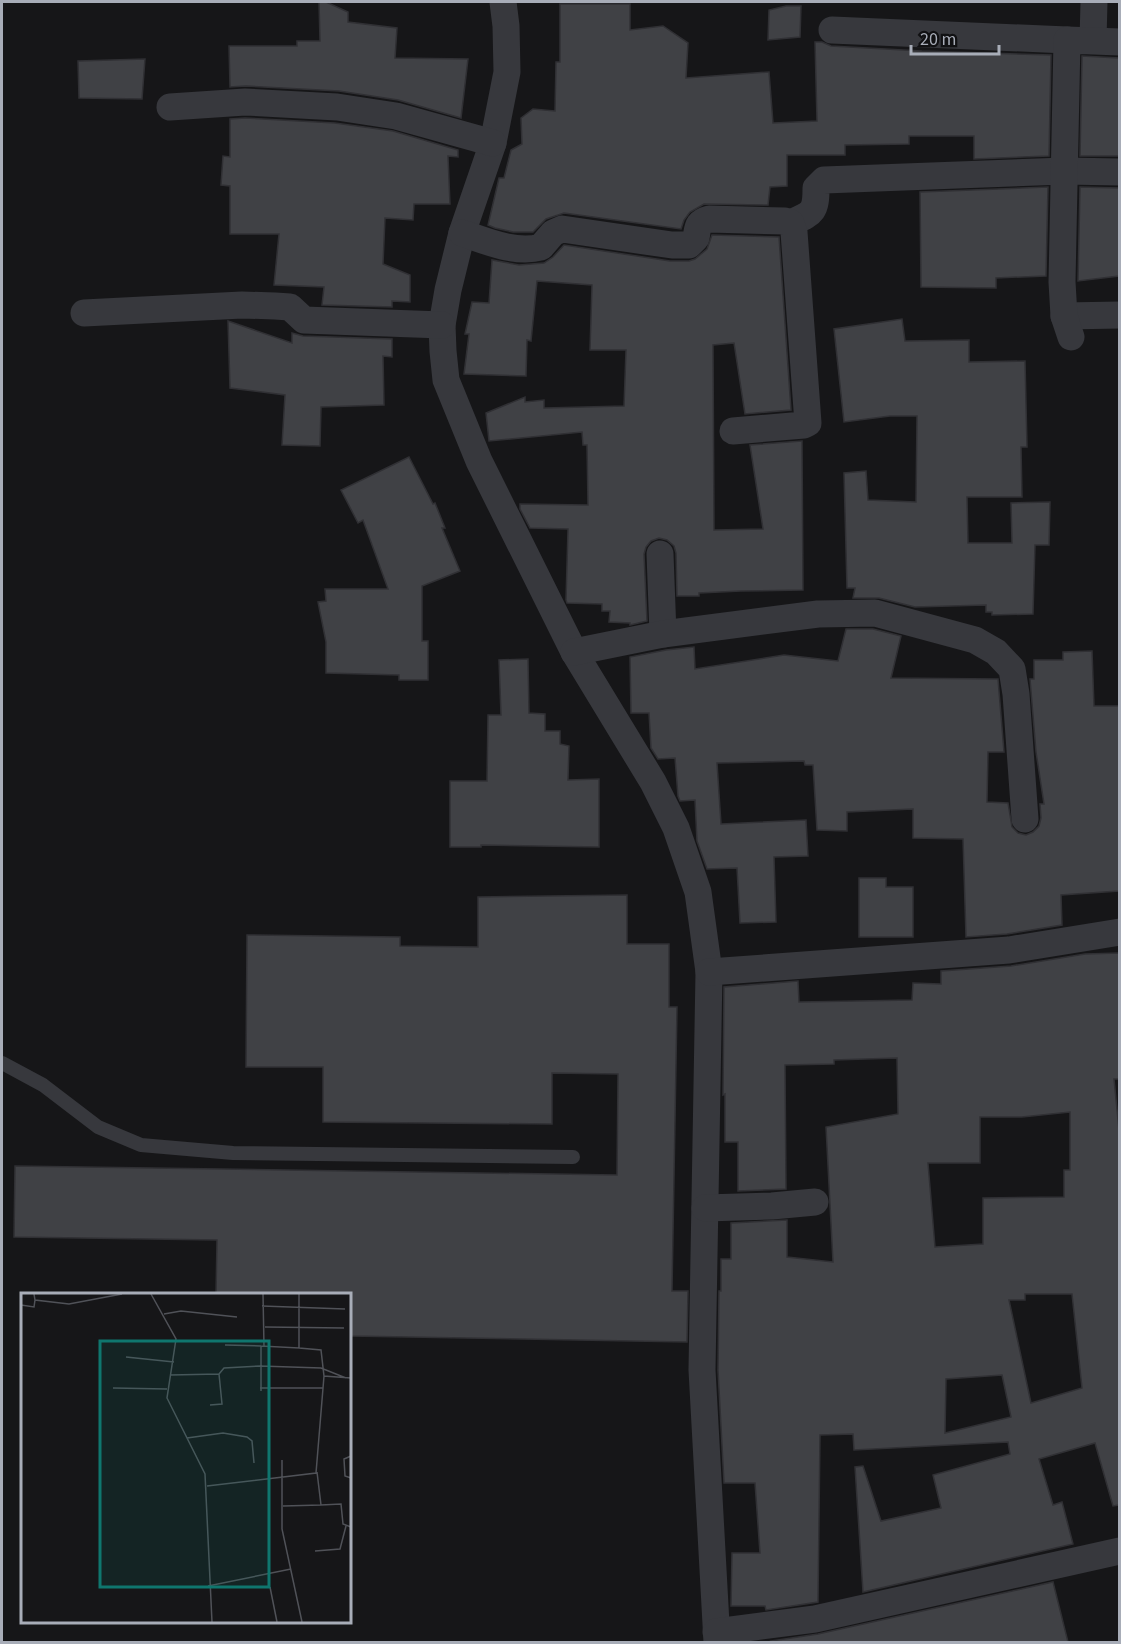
<svg xmlns="http://www.w3.org/2000/svg" width="1121" height="1644" viewBox="0 0 1121 1644" font-family="'Source Sans 3',sans-serif">
	<style>
		.building { fill: #404145; stroke: #303034; stroke-width: 1.5; fill-rule: evenodd }
		.lines { fill: none; stroke-linecap: round; stroke-linejoin: round }
		.service { stroke: #37383d; stroke-width: 14 }
		.minor { stroke: #37383d; stroke-width: 27 }
		.inset-road { fill: none; stroke: #505258; stroke-width: 1.5 }
		.view { fill: #0f766e; fill-opacity: 0.15; stroke: #0f766e; stroke-width: 3 }
		.inset-edge { fill: none; stroke: #a8adb8; stroke-width: 3 }
	</style>
	<rect width="100%" height="100%" fill="#161618"/>
	<!-- building -->
	<g class="building">
		<path d="M319,2H326L348,12V22L397,28L395,58L468,59L461,118L398,100L339,91L246,86L230,87L229,46H297V41H320Z"/>
		<path d="M560,4H630V30L663,26L688,43L686,78L769,72L773,123L817,121L815,42H822L831,46L922,51L1051,55L1049,156L974,159V136H909V144L845,145V155H787V186L770,187L768,205L704,204L690,212L684,220L681,229L564,213L546,219L533,232H513L495,228L488,225L499,178H504L511,150L522,144L521,118L533,109L555,111L556,62H560Z"/>
		<path d="M786,6H801L800,37L768,40L769,10Z"/>
		<path d="M1082,56L1119,58V156H1080Z"/>
		<path d="M145,59L142,99L79,98L78,61Z"/>
		<path d="M245,118L335,123L393,131L458,150V157L448,156L450,204H414L413,220L385,218L383,264L410,275V302L392,301V307L322,305L324,287L274,285L279,234H230V186L221,185L223,156L230,157V119Z"/>
		<path d="M1048,187L1046,276L996,278V288L921,287L920,192Z"/>
		<path d="M1080,187L1119,188V276L1078,281Z"/>
		<path d="M712,235L779,237L791,410L745,414L734,343L713,345L714,530L763,529L750,445L802,441L803,590L741,591L699,593V596H677L676,553L674,546L667,540L659,538L651,541L646,547L644,554L647,621L630,625V623L609,622L610,611H602V604L567,603L566,600L568,529L530,528L520,509V504L588,505L587,445H583L582,432L489,441L486,413L525,397V402L544,400V408L624,406L626,350H590L592,285L537,281L531,341L527,340L526,376L464,374L469,334H465L472,302L489,303L492,260L519,265L544,263L553,257L564,245L670,261H689L695,259L707,249Z"/>
		<path d="M902,319L905,341L969,340V362L1025,361L1027,447H1021L1022,497H967L968,543H1012L1011,503L1050,502L1049,545H1035L1033,614L992,615V612H986V605L915,607L879,598H853L855,588H847L844,473L866,471L868,500L916,502L917,416H890L844,422L834,329Z"/>
		<path d="M228,321L292,343V333L303,336L392,339V357L383,356L384,405L321,407L320,446L282,445L285,395L230,388Z"/>
		<path d="M409,457L433,504L435,503L445,528H442L460,571L422,586V641H428V680H399V675L326,673V642L318,602L326,601L325,589H388L363,520L358,523L341,490Z"/>
		<path d="M846,629H873L901,636L891,678L998,679L1004,752H988L987,802L1008,803L1012,827L1018,833L1026,835L1033,832L1039,826L1041,818L1040,804H1044L1036,752L1030,679H1034V660H1063V652L1092,651L1094,706H1119V891L1061,895L1062,925L1007,934L966,937L963,839L913,838V809L847,812V831L817,830L813,765H805L804,761L717,763L721,824L806,820L808,856L774,857L776,922L740,923L737,868L707,869L697,841L695,800L680,801L678,796L675,758L658,759L651,748L649,713H631L630,657L666,650L694,647L695,669L784,655L838,661Z"/>
		<path d="M528,659L529,713L545,714V731H560V744L569,746L568,780L599,779V847L481,845V847H450V781H487L488,715H501L499,660Z"/>
		<path d="M859,878H886V887H913V937H859Z"/>
		<path d="M627,895V944H669V1007H677L672,1291H688L687,1342L350,1336V1294H216L217,1240L14,1237L15,1166L617,1175L618,1074L552,1073V1124L323,1122V1067H246L247,935L400,937V946L478,947V897Z"/>
		<path d="M1119,953V1079H1114L1119,1130V1505L1113,1506L1095,1443L1039,1459L1053,1505L1062,1502L1073,1544L863,1592L855,1467L863,1466L881,1521L941,1508L933,1475L1010,1454L1008,1442L854,1450L853,1434L820,1435L818,1602L766,1610L765,1606H731L732,1553H760L755,1483H724L718,1370L719,1291H721V1259H731V1223L787,1220V1257L833,1262L826,1127L898,1114L897,1058L834,1060V1064L785,1065L786,1189L738,1191V1142H725V1094L723,1095L724,987L798,981L799,1002L912,1000L913,983L941,984V971L1011,966L1085,954ZM1070,1112V1170H1064V1197L983,1198V1244L935,1247L928,1163H980V1117H1022ZM1025,1294H1072L1082,1388L1031,1403L1009,1300H1025ZM1002,1375L1011,1417L945,1433L946,1379Z"/>
		<path d="M1053,1582L1068,1642H772L771,1641L818,1634Z"/>
	</g>
	<g class="lines">
		<!-- service -->
		<path class="service" d="M2,1063L43,1085L98,1127L141,1145L233,1153L573,1157"/>
		<!-- minor -->
		<g class="minor">
			<path d="M503,2L506,26L507,72L493,143L462,233L448,290L442,325L443,351L446,380L479,461L574,652L653,782L676,828L698,892L709,972L702,1370L717,1642"/>
			<path d="M832,30L1067,40"/>
			<path d="M1093,40L1094,2"/>
			<path d="M170,107L245,102L337,107L396,116L493,143"/>
			<path d="M791,223C812,213 816,213 816,188L824,180L1065,171L1120,172"/>
			<path d="M462,233C486,241 515,254 541,247L553,233L562,229L672,245H689L696,238C698,227 697,222 709,219L785,221L791,223L794,232L808,423L804,425L733,431"/>
			<path d="M84,313L242,305L275,306L290,307L304,320L442,325"/>
			<path d="M1064,316L1120,315"/>
			<path d="M1071,337L1064,316L1062,282L1067,40L1120,42"/>
			<path d="M660,554L663,634"/>
			<path d="M574,652L663,634L818,614L875,613L975,640L996,652L1012,669L1016,694L1025,819"/>
			<path d="M709,972L1009,950L1120,932"/>
			<path d="M705,1208L772,1206L815,1202"/>
			<path d="M716,1632L815,1619L1120,1551"/>
		</g>
	</g>
	<!-- overview -->
	<g transform="translate(21 1293)">
		<rect width="330" height="330" fill="#161618"/>
		<path class="inset-road" d="M13,1L14,7L48,11L101,1M130,1L155,46L146,105L184,181L191,329M242,1L243,54M0,12L13,14L14,7M241,13L324,16M143,21L160,18L216,24M244,34L323,35M204,52L240,53M278,55L300,57L303,83L330,85M105,64L153,69M198,81L203,75L239,73L300,75L325,85M149,82L198,81L201,111L189,112M92,95L146,96M239,95H302M240,98V53L278,55V1M166,145L202,140L226,144L231,148L233,170M330,163L323,166L324,183L330,185M261,167V236L281,329M296,179L300,212L320,211L322,231L330,234M186,193L295,180L303,83M262,213L300,212M294,258L319,256L325,233M187,293L270,276M249,294L256,329"/>
		<path class="view" d="M79,48H248V294H79Z"/>
		<rect width="330" height="330" class="inset-edge"/>
	</g>
	<!-- border -->
	<rect width="1121" height="1644" fill="none" stroke="#a8adb8" stroke-width="6"/>
	<!-- scale -->
	<path d="M911 45v9h88v-9" fill="none" stroke="#a8adb8" stroke-width="3"/>
	<text x="920" y="45" font-size="18" fill="#a8adb8" stroke="#111113" stroke-width="4.5" paint-order="stroke">20 m</text>
</svg>
